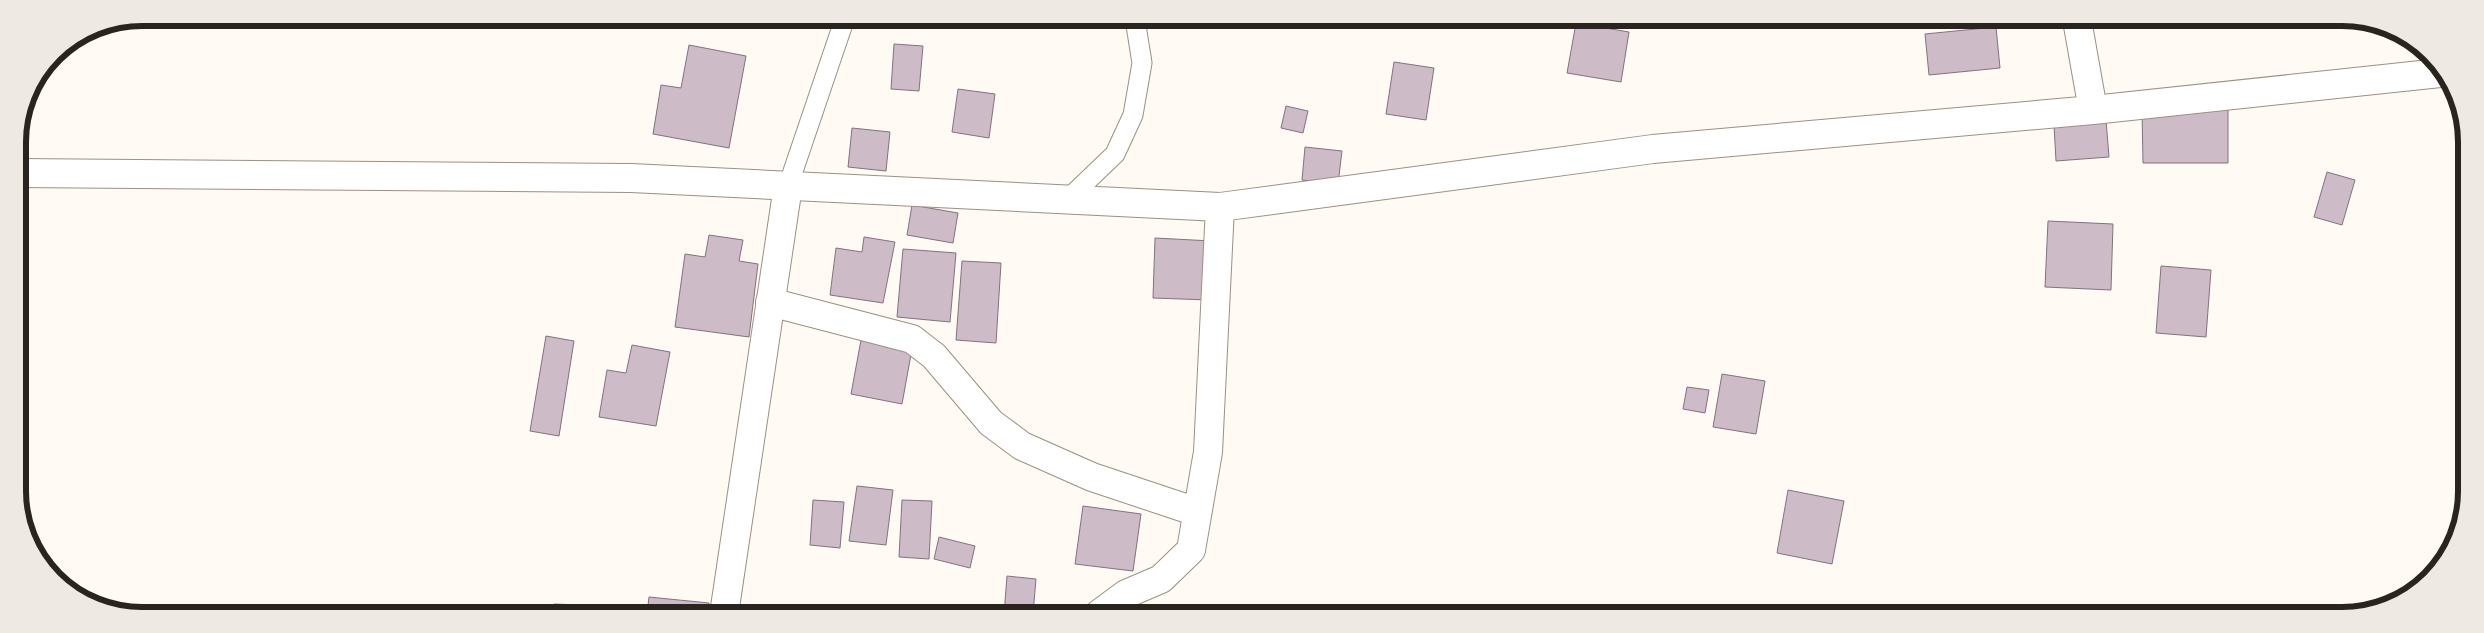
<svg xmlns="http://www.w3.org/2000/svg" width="2484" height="633" viewBox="0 0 2484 633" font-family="Quicksand,sans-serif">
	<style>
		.building { fill: #cdbbc7; stroke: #83727d }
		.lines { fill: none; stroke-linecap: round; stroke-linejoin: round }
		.service-casing { stroke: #9c9081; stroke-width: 21 }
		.minor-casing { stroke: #9c9081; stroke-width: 30 }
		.tertiary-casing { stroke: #9c9081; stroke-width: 30 }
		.service { stroke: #fff; stroke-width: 19 }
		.minor { stroke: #fff; stroke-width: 28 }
		.tertiary { stroke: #fff; stroke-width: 28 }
		.rim { fill: none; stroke: #29241e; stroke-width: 6 }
	</style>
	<rect width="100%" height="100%" fill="#fffaf3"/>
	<!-- building -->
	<g class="building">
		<path d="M1576,23L1629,32L1621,82L1567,73Z"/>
		<path d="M1996,27L2000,68L1929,75L1925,34Z"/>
		<path d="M894,44L923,46L919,91L891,89Z"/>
		<path d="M689,45L746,56L729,148L653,134L661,85L681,88Z"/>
		<path d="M1394,62L1434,68L1426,120L1386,114Z"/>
		<path d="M958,89L995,94L989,138L952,132Z"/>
		<path d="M1286,106L1308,111L1303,133L1281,128Z"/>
		<path d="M2228,109V163H2143L2142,110Z"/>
		<path d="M2106,120L2109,157L2056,161L2054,125Z"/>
		<path d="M852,128L890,132L886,171L848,167Z"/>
		<path d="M1305,147L1342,151L1338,184L1302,180Z"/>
		<path d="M2327,172L2355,180L2342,225L2314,217Z"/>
		<path d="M912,205L958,213L953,243L907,235Z"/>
		<path d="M2048,221L2113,224L2111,290L2045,287Z"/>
		<path d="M709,235L743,240L739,261L758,264L749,337L675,327L685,254L705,257Z"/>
		<path d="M864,237L895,242L883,303L830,295L836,248L862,252Z"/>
		<path d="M1155,238L1212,241L1209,300L1153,298Z"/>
		<path d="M903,249L956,253L950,322L897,317Z"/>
		<path d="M962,261L1001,263L996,343L956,340Z"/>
		<path d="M2161,266L2211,270L2206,337L2156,333Z"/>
		<path d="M546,336L574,341L559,436L530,431Z"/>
		<path d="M861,340L912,349L902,404L851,394Z"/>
		<path d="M632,345L670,352L656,426L599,417L607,370L626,373Z"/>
		<path d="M1722,374L1765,381L1756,434L1713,427Z"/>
		<path d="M1687,387L1709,390L1705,413L1683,409Z"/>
		<path d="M857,486L893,490L886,545L849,541Z"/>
		<path d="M1788,490L1844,501L1832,564L1777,553Z"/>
		<path d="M813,500L844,502L840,548L810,545Z"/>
		<path d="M902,500L932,501L929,559L899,557Z"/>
		<path d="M1083,506L1141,514L1133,571L1075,564Z"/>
		<path d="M939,537L975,546L970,568L934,559Z"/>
		<path d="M1007,576L1036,579L1033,614H1004Z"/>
		<path d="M649,597L709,603L708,614H647Z"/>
		<path d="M554,604L609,606L608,614L553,613Z"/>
	</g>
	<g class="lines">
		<defs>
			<g id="service">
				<path d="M788,186L845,18"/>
				<path d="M1067,200L1115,154L1133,115L1142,63L1135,19"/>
			</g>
			<g id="minor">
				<path d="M2077,20L2093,110"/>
				<path d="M770,302L912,339L934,356L991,423L1022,446L1092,477L1197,512"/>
				<path d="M724,614L788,186"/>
				<path d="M1099,614L1126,594L1161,579L1191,550L1208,452L1220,207"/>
			</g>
			<path id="tertiary" d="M18,173L631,178L1220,207L1653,149L2093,110L2440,73"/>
		</defs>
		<!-- service casing -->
		<use href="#service" class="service-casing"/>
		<!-- minor casing -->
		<use href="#minor" class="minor-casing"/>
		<!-- tertiary casing -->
		<use href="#tertiary" class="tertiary-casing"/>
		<!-- service -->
		<use href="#service" class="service"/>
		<!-- minor -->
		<use href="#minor" class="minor"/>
		<!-- tertiary -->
		<use href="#tertiary" class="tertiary"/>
	</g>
	<!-- crop -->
	<path d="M0 0H2484V633H0ZM142 26H2342A116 116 0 0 1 2458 142V491A116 116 0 0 1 2342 607H142A116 116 0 0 1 26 491V142A116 116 0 0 1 142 26Z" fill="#eee9e2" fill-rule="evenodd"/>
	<path class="rim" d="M142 26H2342A116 116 0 0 1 2458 142V491A116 116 0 0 1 2342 607H142A116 116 0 0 1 26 491V142A116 116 0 0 1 142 26Z"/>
</svg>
